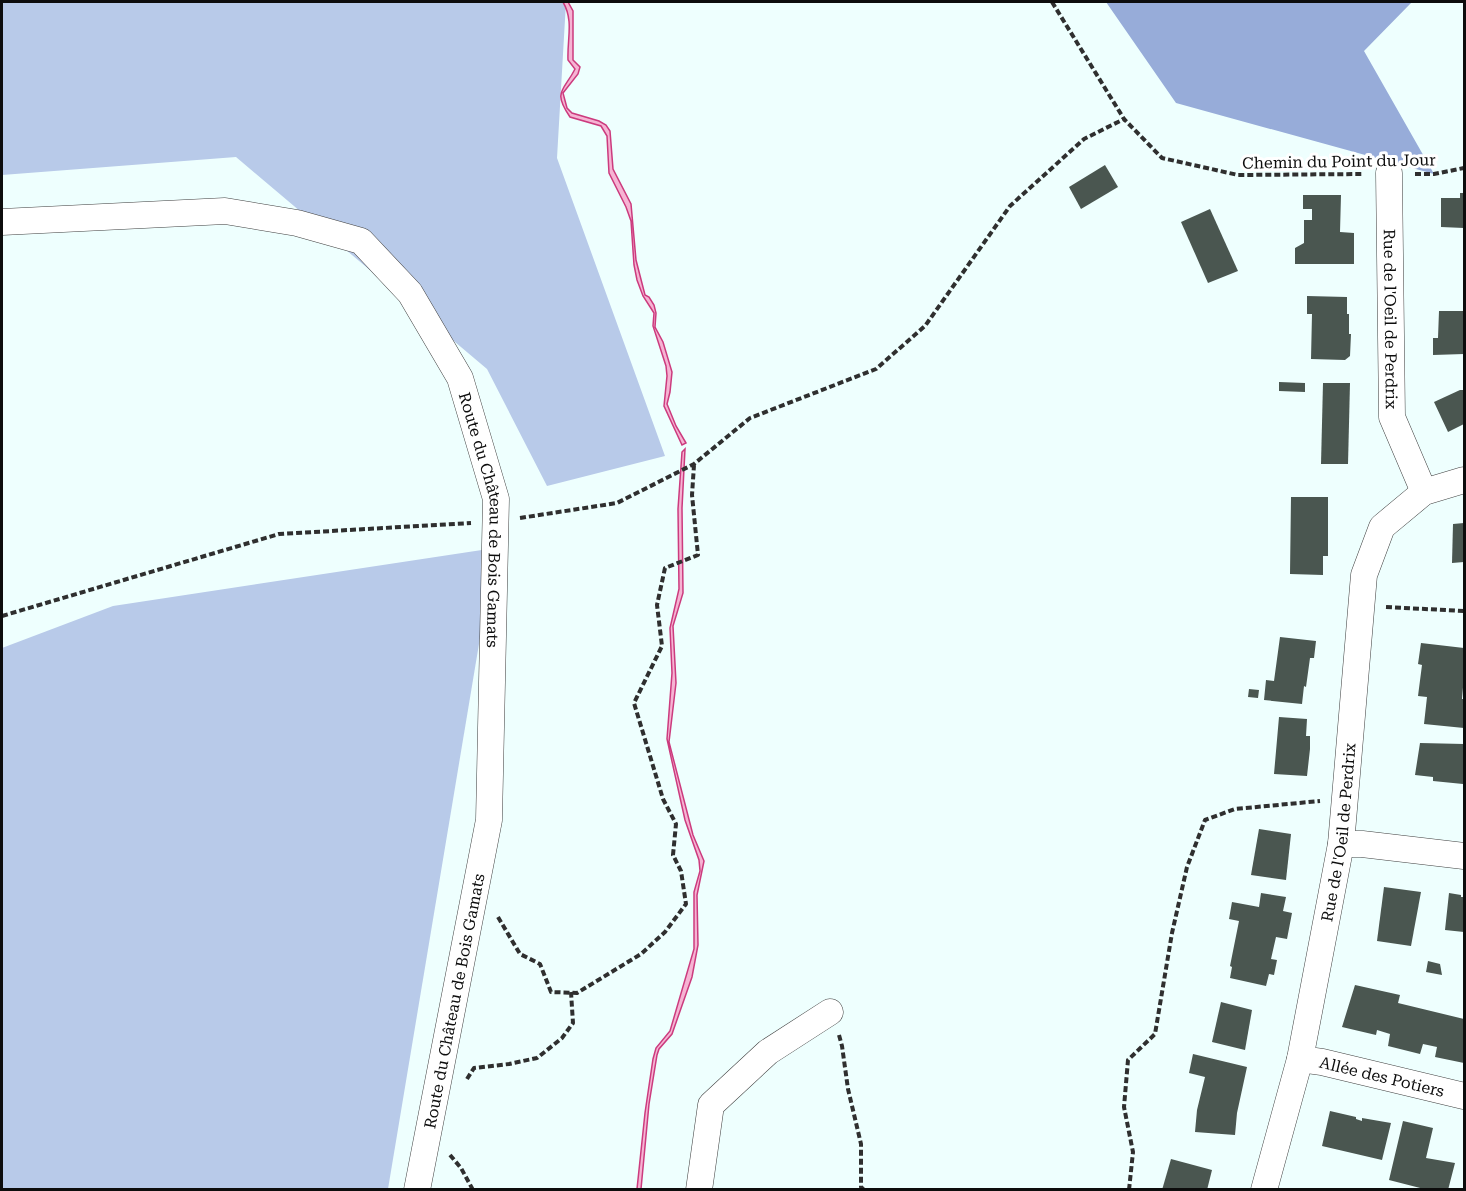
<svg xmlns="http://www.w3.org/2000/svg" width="1466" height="1191" viewBox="0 0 1466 1191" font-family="'Roboto Serif',serif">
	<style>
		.green { fill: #b8cae9 }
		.forest { fill: #97acd9 }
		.water { fill: #f6b3d3; stroke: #cc3b7e; stroke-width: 1.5 }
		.building { fill: #4a5650 }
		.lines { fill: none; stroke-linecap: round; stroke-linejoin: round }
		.street-casing { stroke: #404040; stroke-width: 27 }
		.path { stroke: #2f2f2f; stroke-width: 4; stroke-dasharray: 6 3; stroke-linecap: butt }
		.street { stroke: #fff; stroke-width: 26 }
		.labels { text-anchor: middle; stroke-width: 6; stroke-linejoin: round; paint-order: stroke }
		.street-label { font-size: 16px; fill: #0d0d0d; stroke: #fff }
	</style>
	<rect width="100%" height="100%" fill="#eefffe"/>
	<!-- green -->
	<g class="green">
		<path d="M2,2H566L557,158L665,456L547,486L487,369L236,157L2,175Z"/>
		<path d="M495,548L388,1189L2,1190V648L113,606Z"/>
	</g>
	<!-- forest -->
	<path class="forest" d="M1106,2H1412L1364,51L1434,174L1176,103Z"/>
	<!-- water -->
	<g class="water">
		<path d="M563,2H568L573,11V60L580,67L578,74L563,93L567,108L572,113L599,121L606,125L610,131L613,169L631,204L636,260L645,295L649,297L654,305L656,313L655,327L663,342L672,372L670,392L667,404L676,426L686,443L682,445L664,406L667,376L666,366L653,326L654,313L643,296L637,280L634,265L631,221L626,207L609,173L607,136L601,126L570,117C552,91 564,91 575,69L568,60C567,39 574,21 563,2Z"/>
		<path d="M685,449L682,508L683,593L673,626L676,683L669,742L693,835L704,861L697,895L698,945L692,977L672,1034L659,1049L657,1055L649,1104L641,1189H637L645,1113L653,1059L656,1048L670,1031L694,949V892L700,871L699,860L685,820L667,739L672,673L670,628L679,589L678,509L682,452Z"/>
	</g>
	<!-- building -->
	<g class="building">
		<path d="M1105,165L1118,187L1081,209L1069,187Z"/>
		<path d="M1460,193H1464V228L1441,227V198H1460Z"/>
		<path d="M1303,195H1341L1340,232L1354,233V264H1295V248L1304,243V220H1312V209H1303Z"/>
		<path d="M1210,209L1238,271L1208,283L1181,222Z"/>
		<path d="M1307,296L1347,297V314H1349V334H1351L1350,356L1345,360L1311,359L1312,314H1307Z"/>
		<path d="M1439,311H1464V354L1433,355V338H1438Z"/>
		<path d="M1279,382L1305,383V392L1279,391Z"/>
		<path d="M1323,383H1350L1348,464H1321Z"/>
		<path d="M1460,390H1464V424L1448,432L1434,402Z"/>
		<path d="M1291,497H1328V556H1323V575L1290,574Z"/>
		<path d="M1464,523V562L1452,563L1453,524Z"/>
		<path d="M1280,637L1316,641L1314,658H1310L1306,687L1304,686L1302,704L1264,700L1266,680L1274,681Z"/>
		<path d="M1421,643L1464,648V676L1462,699H1464V728L1424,724L1427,697L1418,696L1422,665L1418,664Z"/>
		<path d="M1249,689L1259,690L1258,698L1248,697Z"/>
		<path d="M1279,717L1307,719L1306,736H1310V749L1307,776L1274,774Z"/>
		<path d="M1420,743L1464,744L1463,784L1433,781V777L1415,775Z"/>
		<path d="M1259,829L1291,834L1286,880L1251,875Z"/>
		<path d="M1384,887L1421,892L1411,946L1377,941Z"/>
		<path d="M1261,893L1286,897L1283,911L1292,913L1287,939L1276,937L1271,959L1277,960L1274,975L1269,974L1266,986L1230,978L1232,967L1230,966L1239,921L1229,919L1232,902L1259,907Z"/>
		<path d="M1449,893L1461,895V897H1464V932L1445,930Z"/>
		<path d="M1428,961L1440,964L1442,975L1426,972Z"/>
		<path d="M1355,985L1400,995L1398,1003L1464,1019V1063L1435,1057L1437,1047L1423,1044L1420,1054L1388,1046L1390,1034L1377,1030L1376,1035L1342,1027Z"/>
		<path d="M1221,1002L1252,1010L1245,1050L1212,1042Z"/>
		<path d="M1193,1054L1247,1067L1237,1113L1235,1135L1195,1132L1197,1110L1205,1077L1189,1073Z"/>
		<path d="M1330,1111L1356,1117V1119L1362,1121V1118L1391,1123L1382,1160L1322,1146Z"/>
		<path d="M1403,1121L1433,1128L1426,1158L1455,1163L1448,1190H1428L1389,1180Z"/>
		<path d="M1171,1159L1212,1170L1207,1190H1162Z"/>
	</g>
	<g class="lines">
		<defs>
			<g id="street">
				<path id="s1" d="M1389,173L1392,417L1424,492"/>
				<path id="s2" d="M2,222L225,211L297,223L361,241L410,293L460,378L496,499L489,820L417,1190"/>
				<path d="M1341,844H1362L1464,856"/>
				<path id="s3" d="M1300,1059L1322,1062L1464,1096"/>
				<path d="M699,1190L711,1105L768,1052L830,1012"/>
				<path id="s4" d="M1264,1190L1300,1059L1341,844L1364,575L1382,527L1424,492L1464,480"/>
			</g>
		</defs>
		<!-- street casing -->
		<use href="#street" class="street-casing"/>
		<!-- path -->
		<g class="path">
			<path d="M1052,2L1124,119L1162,158L1238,175L1363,174"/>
			<path d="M1415,174H1434L1464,168"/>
			<path d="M520,518L617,503L694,464L750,418L876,369L925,326L1010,206L1084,139L1124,119"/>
			<path d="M1386,607L1464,611"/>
			<path d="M2,616L279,534L471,523"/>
			<path d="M498,917L520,954L540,964L551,992L577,993L641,954L665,932L686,904L681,871L673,855L676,824L663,799L634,703L662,646L657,605L665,568L698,555L692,495L694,465"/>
			<path d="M839,1035L842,1046L848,1089L861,1144V1187L864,1190"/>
			<path d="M467,1079L474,1068L509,1064L537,1058L562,1038L573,1023L571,992"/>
			<path d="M450,1155L461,1168L473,1190"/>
			<path d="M1129,1190L1133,1152L1124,1107L1128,1060L1155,1034L1172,933L1187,867L1205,820L1235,809L1320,801"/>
		</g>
		<!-- street -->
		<use href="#street" class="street"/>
	</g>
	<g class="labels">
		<!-- street labels -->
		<g class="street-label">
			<text transform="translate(1339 161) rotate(-1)" y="6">Chemin du Point du Jour</text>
			<text dy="6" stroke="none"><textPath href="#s1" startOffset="146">Rue de l'Oeil de Perdrix</textPath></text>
			<text dy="6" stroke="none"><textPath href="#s2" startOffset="678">Route du Château de Bois Gamats</textPath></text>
			<text dy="6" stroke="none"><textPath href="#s4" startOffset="366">Rue de l'Oeil de Perdrix</textPath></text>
			<text transform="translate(454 1001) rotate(-79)" y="6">Route du Château de Bois Gamats</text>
			<text dy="6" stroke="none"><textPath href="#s3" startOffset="84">Allée des Potiers</textPath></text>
		</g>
	</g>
	<!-- border -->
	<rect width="1466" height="1191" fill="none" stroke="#0d0d0d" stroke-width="6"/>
</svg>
